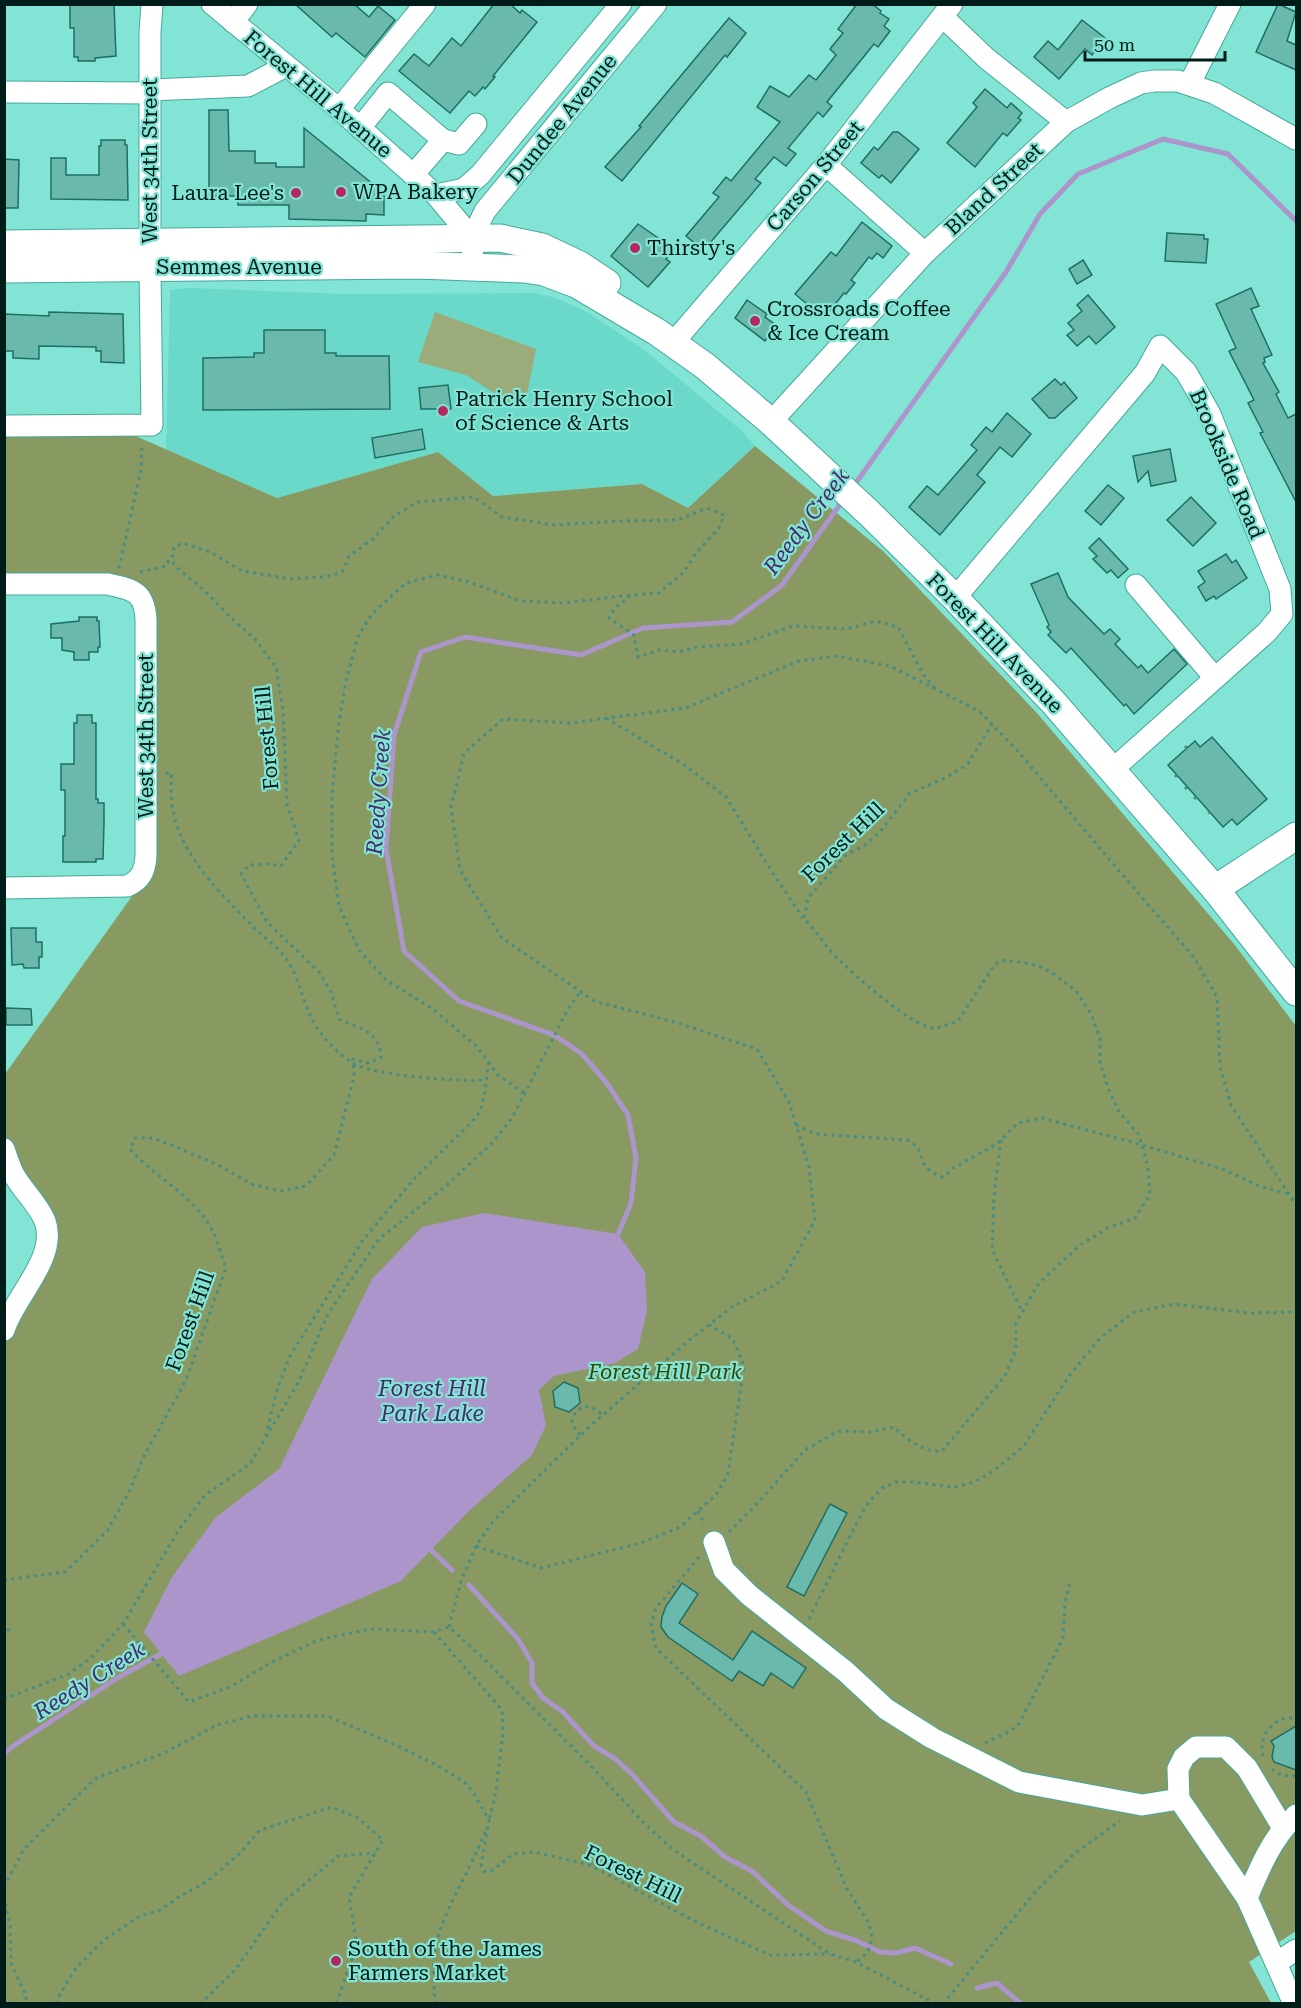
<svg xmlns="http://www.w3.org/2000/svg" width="1301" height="2008" viewBox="0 0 1301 2008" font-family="'Roboto Serif',serif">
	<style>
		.built { fill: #6bd9c9 }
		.green { fill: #9bab7a }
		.forest { fill: #889a61 }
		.water { fill: #ab95cb }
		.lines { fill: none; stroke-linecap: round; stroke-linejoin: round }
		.stream { stroke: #ab95cb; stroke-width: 5 }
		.building { fill: #69baad; stroke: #1f6e64; stroke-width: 1.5 }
		.minor-casing { stroke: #44a89b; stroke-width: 23 }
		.major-casing { stroke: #44a89b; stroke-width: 29 }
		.path { stroke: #498c82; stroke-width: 3; stroke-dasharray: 3 4.5; stroke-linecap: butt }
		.minor { stroke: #fff; stroke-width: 21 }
		.major { stroke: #fff; stroke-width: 27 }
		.poi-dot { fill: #b5285f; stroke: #82e4d5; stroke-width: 2 }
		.labels { text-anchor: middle; stroke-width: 4.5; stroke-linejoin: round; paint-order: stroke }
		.street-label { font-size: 21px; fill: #001c18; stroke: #82e4d5 }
		.poi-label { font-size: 21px; fill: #001c18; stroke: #82e4d5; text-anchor: start }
		.park-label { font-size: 21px; font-style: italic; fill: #374601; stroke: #82e4d5 }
		.water-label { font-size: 22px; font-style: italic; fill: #48296b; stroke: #82e4d5 }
	</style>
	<rect width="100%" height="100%" fill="#82e4d5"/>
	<!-- built -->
	<path class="built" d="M189,288L343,294L534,293L556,298L589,313L643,349L742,431L755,446L688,508L642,484L493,496L438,452L277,498L166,450L170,290Z"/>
	<!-- green -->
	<path class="green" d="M435,312L536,349L527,394L513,405L466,375L418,362Z"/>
	<!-- forest -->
	<path class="forest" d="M5,424L115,427L277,498L438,452L493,496L642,484L688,508L755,446L883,551L1036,712L1234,944L1296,1026V1931L1249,1962L1271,2003H5L4,1344L46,1246L4,1151L5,1074L145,878L137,596L5,584Z"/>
	<!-- water -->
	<path class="water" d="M484,1213L618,1234L645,1272L647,1311L638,1349L615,1363L554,1376L539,1390L546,1425L532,1455L468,1512L401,1581L179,1676L144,1632L172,1577L215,1518L279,1469L372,1279L422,1227Z"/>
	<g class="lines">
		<!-- stream -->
		<g class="stream">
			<path d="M853,487L1006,272L1040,214L1078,174L1163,139L1228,154L1296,221"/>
			<path d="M618,1234L631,1203L636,1158L628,1115L606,1082L582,1054L554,1035L459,1001L404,951L386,849L394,735L421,652L465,637L581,655L643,628L732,622L782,585L844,499"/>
			<path d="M431,1550L452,1570"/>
			<path d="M469,1585L518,1639L532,1663V1683L543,1698L562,1711L594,1746L614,1758L632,1774L674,1822L701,1836L725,1857L752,1871L788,1905L826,1931L857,1941L880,1952L896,1953L915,1948L951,1964"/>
			<path d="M4,1754L13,1746L119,1677L161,1654"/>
			<path d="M977,1988L997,1983L1021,2004"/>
		</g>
	</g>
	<!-- building -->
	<g class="building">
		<path d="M70,4H114L116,56L95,58V61H78V57H74V28H70Z"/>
		<path d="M295,4H354L369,17L378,6L395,20L365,57L336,33L332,37Z"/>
		<path d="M494,4H510L520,13L522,10L537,22L493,76L495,77L485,89L483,87L475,96L469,91L450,113L399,71L414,54L429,66L452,38L461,46Z"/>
		<path d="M857,4H872L881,11L880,13L889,19L884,26L890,31L878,47L874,44L827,102L832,106L823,117L818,112L788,148L796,154L786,166L774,157L755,179L761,183L709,244L703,240L698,246L686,236L719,197L713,193L726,177L731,181L780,122L757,107L770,86L789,97L809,75L816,80L836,55L830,49L843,33L838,29Z"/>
		<path d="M1278,4L1296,12L1287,41L1296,45V70L1256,52Z"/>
		<path d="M729,18L746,33L727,57L725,55L622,181L605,167L641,127L639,126Z"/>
		<path d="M1082,20L1105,38L1092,55L1085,49L1059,79L1034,57L1048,41L1058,50Z"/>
		<path d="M985,89L1007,108L1011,103L1022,113L1018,118L1021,120L1007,136L1003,133L975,167L947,143L977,107L973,103Z"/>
		<path d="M209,110H228L229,151H255V163H276V167H304V128L384,193V215L366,214V221L289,219V205H238V196H209Z"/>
		<path d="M893,132H898L919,149L891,183L882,175L879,178L861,163L874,147L878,150Z"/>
		<path d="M101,140H125V145H127L128,200L51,199V158H66V175H99V146H101Z"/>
		<path d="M4,159L19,160L18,208H4Z"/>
		<path d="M862,222L892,246L883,258L877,253L872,259L869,257L851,280L855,283L846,294L844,293L829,312L820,305L815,311L795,294L831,252L836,256Z"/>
		<path d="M638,224L674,249L666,259L670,262L648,287L611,256Z"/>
		<path d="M1167,233L1204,235V239H1208L1206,263L1165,261Z"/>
		<path d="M1083,260L1092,275L1077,284L1069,269Z"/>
		<path d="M1251,288L1259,306L1251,309L1272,355L1264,358L1265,362L1263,363L1279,392L1276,394L1288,418L1296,414V502L1260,433L1263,432L1248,403L1254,400L1229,351L1236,348L1216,304Z"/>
		<path d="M1088,295L1115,327L1096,344L1089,336L1077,346L1067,335L1074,330L1068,323L1082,311L1077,305Z"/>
		<path d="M747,300L767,314L765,317L776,325L765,341L735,318Z"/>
		<path d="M49,312L123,314L124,363L101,362V351H96V347L39,346V359L13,358V351H4V314L49,316Z"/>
		<path d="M264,330H325V353H336V356H389L390,409L203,410V358L254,357V353H264Z"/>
		<path d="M1055,379L1061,385L1064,382L1077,398L1055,418H1049L1032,399Z"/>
		<path d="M448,385L451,409H421L419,388Z"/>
		<path d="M1007,413L1031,434L1012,457L1000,447L977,475L985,482L940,535L909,507L927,486L938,495L977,450L971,445L986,427L992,432Z"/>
		<path d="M422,429L425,449L375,458L372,438Z"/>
		<path d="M1170,449L1176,481L1151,486L1148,471L1138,482L1133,456Z"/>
		<path d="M1108,485L1124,498L1101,525L1085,511Z"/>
		<path d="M1191,497L1216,523L1193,546L1167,520Z"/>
		<path d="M1099,538L1128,569L1118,578L1111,570L1107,573L1093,559L1097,556L1089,548Z"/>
		<path d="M1226,554L1232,563L1236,560L1247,578L1216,599L1214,596L1206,601L1198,587L1205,582L1198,571Z"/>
		<path d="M1058,573L1068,597L1104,634L1110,629L1120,639L1115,644L1138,668L1141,665L1148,673L1174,649L1187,664L1134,714L1126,704L1124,706L1071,648L1066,653L1048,635L1051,632L1047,627L1049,625L1031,584Z"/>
		<path d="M79,617H97V621H99L100,647H98V652H89V660H74V652L62,650V638H51V624L79,621Z"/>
		<path d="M77,715H92V723H96V799H98V803H104V823L103,859H96V862H63V836H65V790H61V764H74V723H77Z"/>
		<path d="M1212,737L1267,799L1237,825L1232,819L1223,827L1168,765L1195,741L1200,747Z"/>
		<path d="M11,928H36V942H42V957H39V968H24L23,964L12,965Z"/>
		<path d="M6,1008L31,1009L32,1025H6Z"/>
		<path d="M564,1382L578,1388L580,1403L569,1412L555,1407L553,1391Z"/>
		<path d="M830,1504L847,1513L804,1596L787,1587Z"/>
		<path d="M682,1583L698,1594L679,1623L733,1660L752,1631L806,1668L793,1688L771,1673L763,1686L739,1671L732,1681L668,1637L661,1627L662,1617L666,1606Z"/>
		<path d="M1296,1726V1770L1274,1762L1272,1757L1274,1746L1271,1741Z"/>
	</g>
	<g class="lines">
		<defs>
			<g id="minor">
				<path d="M212,4L339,109L436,195L472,238L473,267"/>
				<path d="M943,17L986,58L1066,122"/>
				<path d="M233,22L247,4"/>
				<path d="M1190,83L1230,4"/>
				<path d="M150,90L248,86L286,66"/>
				<path d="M4,92L150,93"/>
				<path d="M339,109L425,4"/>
				<path d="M360,128L388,93L443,140L413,175"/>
				<path d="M443,140L459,144L476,124"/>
				<path d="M826,165L925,253"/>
				<path d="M436,195L464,189L480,175L621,4"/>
				<path d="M472,238L485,211L656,4"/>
				<path d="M673,343L826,165L952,4"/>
				<path d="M771,422L925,253L1066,122L1109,98L1141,83L1154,81H1178L1214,93L1296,139"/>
				<path d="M4,426L152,425L150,267V32L152,4"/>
				<path d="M4,584H108C132,590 144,590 146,619V856C145,871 141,880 127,886L4,888"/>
				<path d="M1136,585L1215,678"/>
				<path d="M955,598L1145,373L1160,346L1186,372L1210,414L1280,589L1282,614L1267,632L1112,770"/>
				<path d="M4,1149C7,1158 10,1167 14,1175C23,1191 38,1204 45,1221C58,1258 15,1295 4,1330"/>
				<path d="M714,1542L724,1570L749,1595L845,1671L886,1709L932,1738L1019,1782L1142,1805L1179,1799"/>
				<path d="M1247,1898L1179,1799L1178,1769L1184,1757L1196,1747H1226L1247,1768L1283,1828"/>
				<path d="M1276,1963L1296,1950"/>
				<path d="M1294,2004L1247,1898C1260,1867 1272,1838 1296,1815"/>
			</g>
			<g id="major">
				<path d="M4,244L500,238L542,247L580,265L607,283"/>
				<path d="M4,269L418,265L524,269L544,272L576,284L657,332L705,366L771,422L869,513L955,598L1053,702L1215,889L1296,992"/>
				<path d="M1215,889L1296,836"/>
			</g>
		</defs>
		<!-- minor casing -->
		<use href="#minor" class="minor-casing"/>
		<!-- major casing -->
		<use href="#major" class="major-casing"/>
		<!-- path -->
		<g class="path">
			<path d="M119,568L141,470L142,445"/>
			<path d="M140,572L166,566L171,556"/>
			<path d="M606,718L686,766L726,797L774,875L803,918"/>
			<path d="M1185,746L1187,748"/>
			<path d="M166,773H172C163,842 214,886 257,931C267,940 280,949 287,960C300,979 303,1004 314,1023C322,1037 337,1053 351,1062C371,1076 461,1082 486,1080"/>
			<path d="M1175,777L1177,775"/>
			<path d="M1185,789L1187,787"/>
			<path d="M1194,799L1196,797"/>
			<path d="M1208,813L1210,812"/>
			<path d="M524,1093L498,1075L476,1046L433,1009L386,980L359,950L339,906L332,855V795L339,721L346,681L358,637L371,615L406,583L438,575L466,581L521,601L564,603L630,595"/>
			<path d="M796,1125L816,1134L907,1140L918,1147C923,1164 926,1172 943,1177L953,1168L997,1144L1018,1123L1042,1118L1132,1142L1225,1170L1259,1186L1288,1194"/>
			<path d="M1001,1140L994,1197L992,1249L1022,1312"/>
			<path d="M580,1435L572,1424C573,1412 578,1407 590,1406L603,1415"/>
			<path d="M266,1436L276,1393L290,1356L363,1240L415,1178L469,1125L480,1112L485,1092L488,1063"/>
			<path d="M698,1511L705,1525"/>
			<path d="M729,1532L753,1508L805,1450L838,1431L870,1432L894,1427C907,1439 923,1453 942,1451L1005,1376L1016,1349V1323L1039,1283L1080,1245L1108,1228L1135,1218L1150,1195L1148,1168L1139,1135L1119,1112L1108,1088L1100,1062V1038L1091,1014L1076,991L1054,974L1037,965L1005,960L995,964L958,1021C951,1023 942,1027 935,1028C914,1029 853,974 837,958C825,946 817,931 804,919L808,898L846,855L865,845L879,833L910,793L945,778L967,765L992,724"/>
			<path d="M476,1546L541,1568L641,1543L680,1527L716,1495L728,1474L744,1366L733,1339L710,1325"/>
			<path d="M699,1557L656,1608L651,1624L656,1648L806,1792L847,1889L869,1923L872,1937L870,1946L867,1953L856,1962"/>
			<path d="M4,1580L65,1572L107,1531L129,1492L144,1456L186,1380L226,1268C221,1255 218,1240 211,1228C193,1195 154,1177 130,1149L135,1138H153L183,1150L220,1166L251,1184L280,1191L306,1186L334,1155L354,1076L353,1059L367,1063L381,1058C380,1030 359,1029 339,1019L331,992L320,973L267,922L241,874L249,865L268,864L281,866L299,840L287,804L283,711L276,667L255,639L231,618L205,591L175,566L172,560L174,547L183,543L210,552L242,571L292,579L332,576L343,571L349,556L373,539L394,516L418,502L474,497L502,517L555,525L619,521L678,520L707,508L724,515L719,528L696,553L683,573L659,593L631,595L614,609L609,618L634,635L638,657L660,650L679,652L698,647L741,644L793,626L847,629L876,621L898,627L923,674L937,691"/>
			<path d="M809,1619L858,1520L869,1502L882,1488L896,1482H913L954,1487L974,1482L992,1472L1023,1447L1069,1376L1099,1339L1134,1312L1174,1304L1250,1313L1292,1312L1296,1309"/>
			<path d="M4,1623L9,1629L4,1635"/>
			<path d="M123,1624L189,1702L230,1687L270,1663L318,1640L370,1629L434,1632L449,1627L483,1658L591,1766L645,1824L672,1849L830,1954L856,1962L936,2004"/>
			<path d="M449,1627L461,1581L476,1546L494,1520L588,1428L687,1342L732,1307L782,1281L815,1220L809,1167L789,1102L757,1049L678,1023L594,1001L502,938L460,870L451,807L464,753L503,719L570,723L685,708L799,661L837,656L890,666L979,711L1015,748L1131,885L1193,956L1217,997L1220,1067L1231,1105L1296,1205"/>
			<path d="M434,1632L502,1710L503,1733L495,1797L489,1820"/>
			<path d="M4,1699L69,1674L93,1656L123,1624L180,1528L205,1495L250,1464L298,1383L328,1314L379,1239L447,1185L491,1144L512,1118L568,1009L580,992"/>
			<path d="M985,1743C997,1736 1012,1733 1020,1722L1063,1638L1065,1603L1070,1581"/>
			<path d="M1263,1756C1258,1734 1274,1716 1296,1718"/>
			<path d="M1272,1769L1281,1775L1296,1776"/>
			<path d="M4,1887L24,1849L96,1778L162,1754L217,1725L252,1716H327L391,1743L431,1762L463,1781L473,1792L489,1820L481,1865L485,1872L493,1870L513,1854L535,1852L590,1865L698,1923L770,1955L830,1954"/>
			<path d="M4,1896L10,1925L11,1963L26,1996V2004"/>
			<path d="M57,2004L60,1994L76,1968L104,1940L140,1916L160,1910L180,1896L207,1882L240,1853L260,1830L332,1807L358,1818L383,1840L349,1897L357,1945L336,2004"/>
			<path d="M200,2004L236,1969L282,1903L338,1856L375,1853"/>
			<path d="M435,2004C434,1984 432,1962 436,1943C447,1903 472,1868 486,1829"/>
			<path d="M943,2004L1036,1891L1075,1853L1120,1821"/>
		</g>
		<!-- minor -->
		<use href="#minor" class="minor"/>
		<!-- major -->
		<use href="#major" class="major"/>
	</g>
	<!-- markers -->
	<g class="poi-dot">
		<circle cx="341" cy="192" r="6"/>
		<circle cx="296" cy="193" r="6"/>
		<circle cx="635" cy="248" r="6"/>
		<circle cx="755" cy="321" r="6"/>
		<circle cx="443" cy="411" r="6"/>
		<circle cx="336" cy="1961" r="6"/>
	</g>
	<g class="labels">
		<!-- street labels -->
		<g class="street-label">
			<text transform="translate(318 94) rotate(40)" y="7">Forest Hill Avenue</text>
			<text transform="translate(562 119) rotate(-51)" y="7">Dundee Avenue</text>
			<text transform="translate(150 161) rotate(-90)" y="7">West 34th Street</text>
			<text transform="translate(815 176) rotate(-50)" y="7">Carson Street</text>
			<text transform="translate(994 189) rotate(-43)" y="7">Bland Street</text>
			<text x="239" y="274">Semmes Avenue</text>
			<text transform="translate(1227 464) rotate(67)" y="7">Brookside Road</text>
			<text transform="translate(995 643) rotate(46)" y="7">Forest Hill Avenue</text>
			<text transform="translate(146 736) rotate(-90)" y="7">West 34th Street</text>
			<text transform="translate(267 738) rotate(-95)" y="7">Forest Hill</text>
			<text transform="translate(843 842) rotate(-44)" y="7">Forest Hill</text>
			<text transform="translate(190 1321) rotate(-70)" y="7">Forest Hill</text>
			<text transform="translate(633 1874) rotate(26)" y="7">Forest Hill</text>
		</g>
		<!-- poi labels -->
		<g class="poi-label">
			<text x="353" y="199">WPA Bakery</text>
			<text x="284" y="200" text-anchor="end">Laura Lee's</text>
			<text x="647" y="255">Thirsty's</text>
			<text x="767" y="316">Crossroads Coffee<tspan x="767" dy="24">&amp; Ice Cream</tspan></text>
			<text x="455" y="406">Patrick Henry School<tspan x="455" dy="24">of Science &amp; Arts</tspan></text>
			<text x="348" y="1956">South of the James<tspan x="348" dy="24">Farmers Market</tspan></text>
		</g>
		<!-- park labels -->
		<g class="park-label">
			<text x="665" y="1379">Forest Hill Park</text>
		</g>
		<!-- water labels -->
		<g class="water-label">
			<text transform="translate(806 521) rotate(-53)" y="8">Reedy Creek</text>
			<text transform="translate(378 792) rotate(-86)" y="8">Reedy Creek</text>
			<text x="432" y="1396">Forest Hill<tspan x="432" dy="25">Park Lake</tspan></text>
			<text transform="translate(89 1680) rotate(-32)" y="8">Reedy Creek</text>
		</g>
	</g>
	<!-- border -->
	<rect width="1301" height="2008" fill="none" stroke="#001c18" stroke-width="12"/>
	<!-- scale -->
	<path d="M1085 51v9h140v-9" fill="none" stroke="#001c18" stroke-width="3"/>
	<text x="1094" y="51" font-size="18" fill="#001c18" stroke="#82e4d5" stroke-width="4.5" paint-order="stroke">50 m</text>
</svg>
